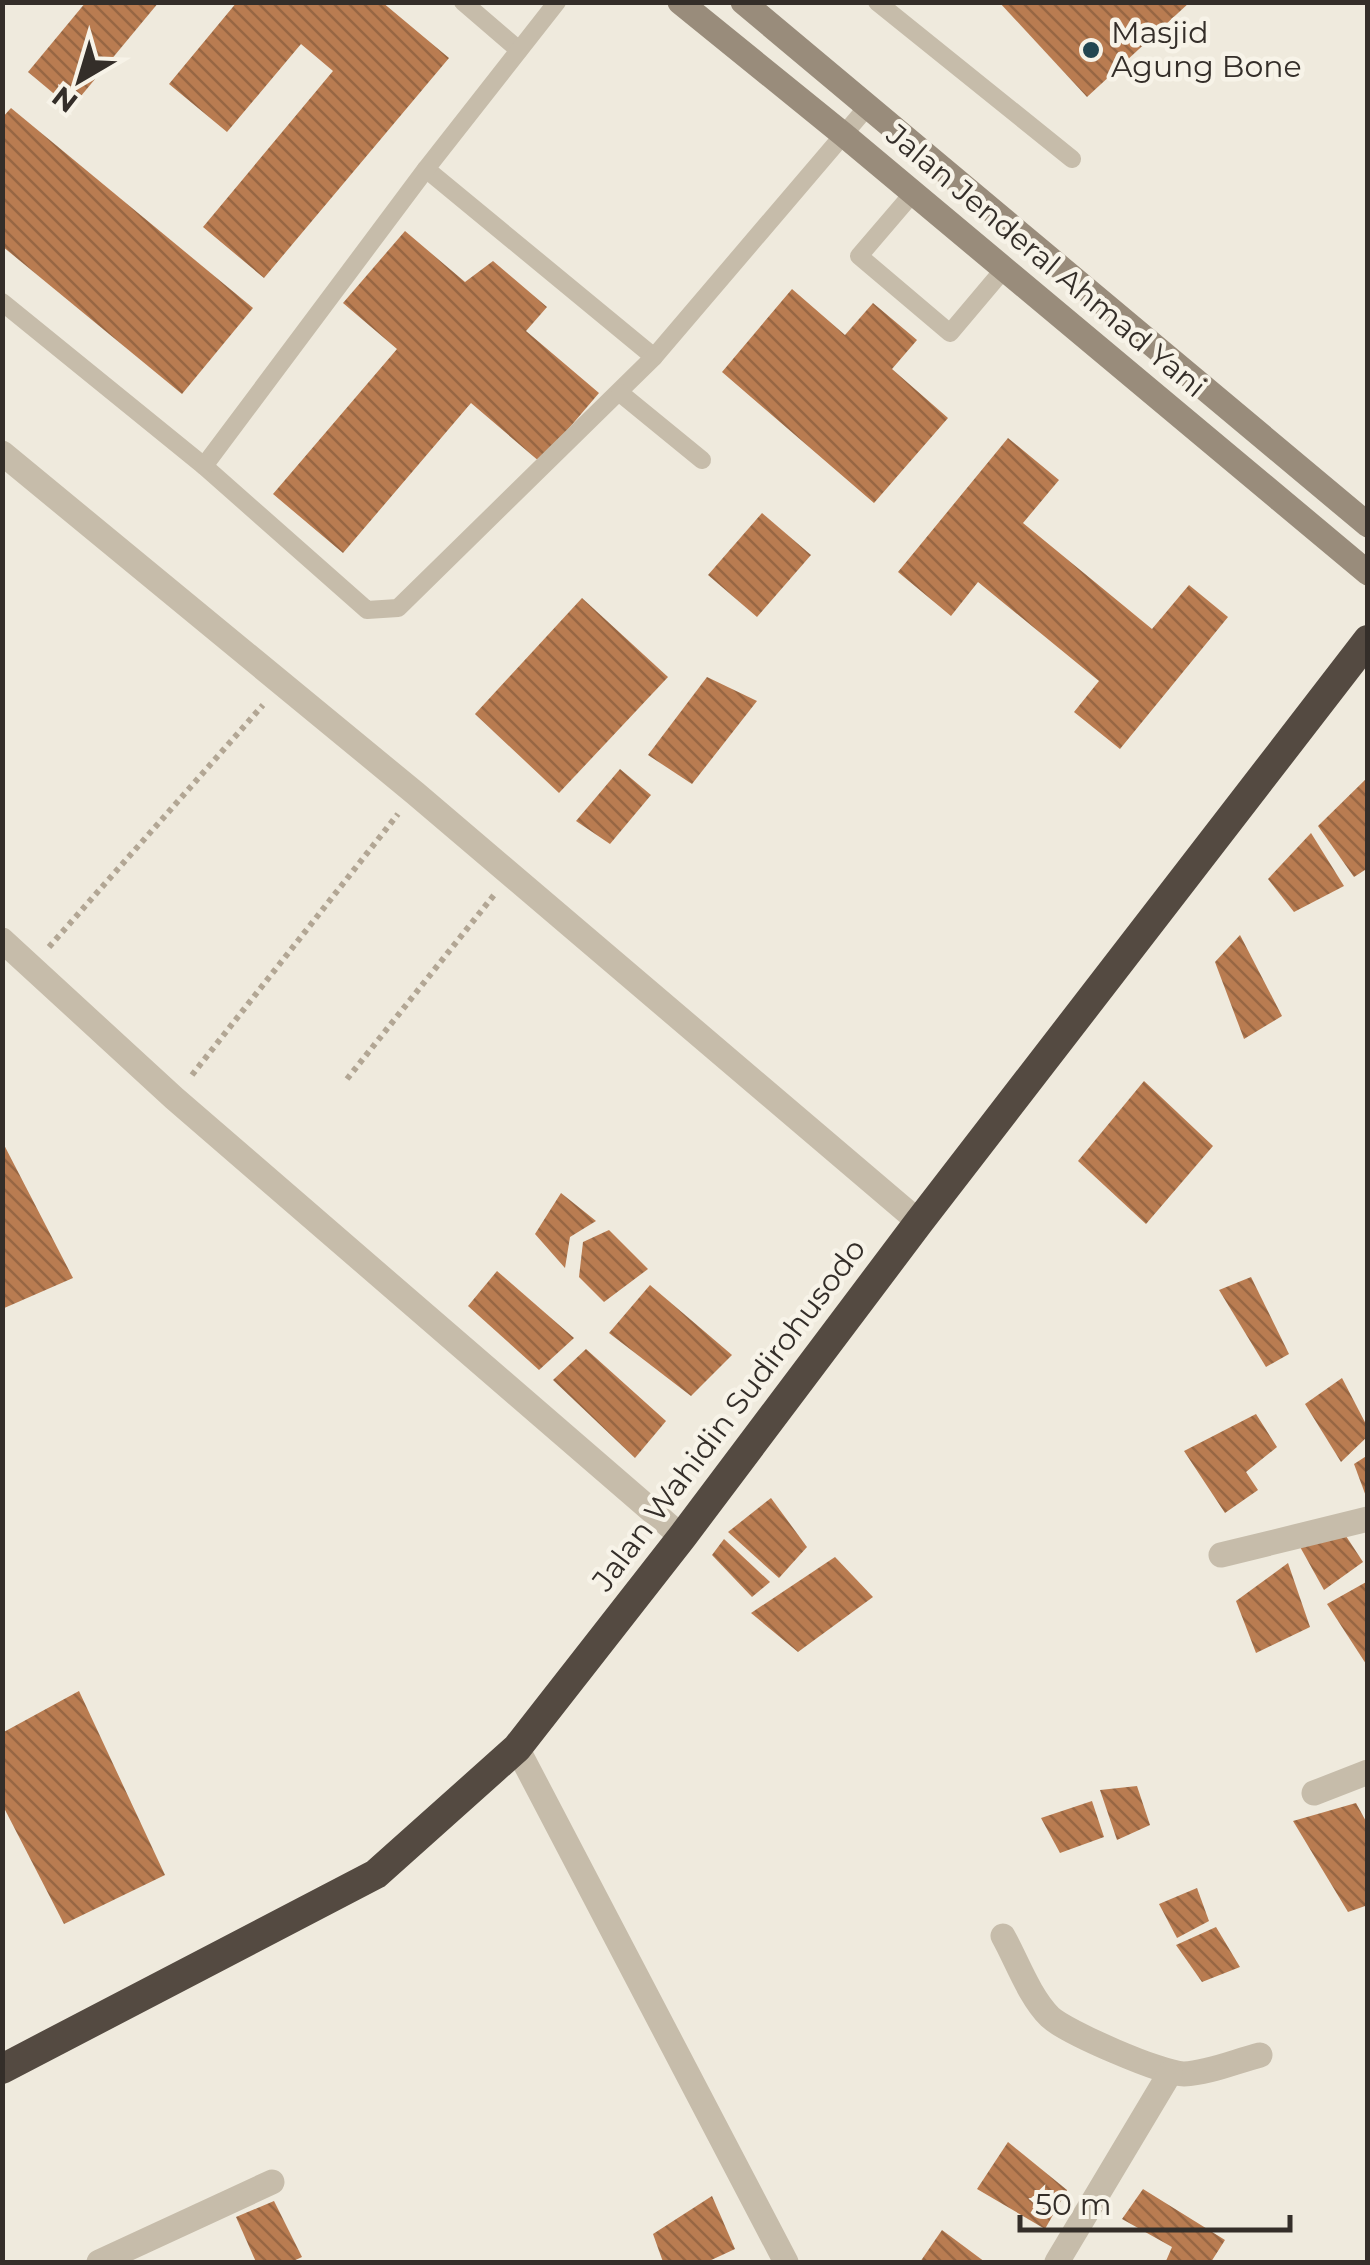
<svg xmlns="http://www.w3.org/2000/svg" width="1370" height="2265" viewBox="0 0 1370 2265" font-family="Montserrat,sans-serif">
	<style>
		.building { fill: url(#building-back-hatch) }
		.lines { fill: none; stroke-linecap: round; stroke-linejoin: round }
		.path { stroke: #b2a694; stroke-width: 6; stroke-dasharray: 5 5; stroke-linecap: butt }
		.lane { stroke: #c6bcaa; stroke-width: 18 }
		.street { stroke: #c6bcaa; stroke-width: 25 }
		.secondary { stroke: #998c7b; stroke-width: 25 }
		.highway { stroke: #544a41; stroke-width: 30 }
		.poi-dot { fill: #234651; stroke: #f7f3e8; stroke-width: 4 }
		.labels { text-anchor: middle; stroke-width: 9; stroke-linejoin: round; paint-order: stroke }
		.poi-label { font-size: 30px; fill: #342e29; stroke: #f7f3e8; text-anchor: start }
		.street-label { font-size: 30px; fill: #342e29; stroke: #f7f3e8 }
	</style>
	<defs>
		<pattern id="building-back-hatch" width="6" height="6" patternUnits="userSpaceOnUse" patternTransform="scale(2.5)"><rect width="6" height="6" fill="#b97c51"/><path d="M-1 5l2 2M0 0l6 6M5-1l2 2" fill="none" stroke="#976643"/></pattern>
	</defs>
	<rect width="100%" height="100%" fill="#efeadd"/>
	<!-- building -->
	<g class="building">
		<path d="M86,2H159L71,108L28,72Z"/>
		<path d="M237,2H382L449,58L264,278L203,227L333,71L301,44L227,132L169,84Z"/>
		<path d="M999,2H1190L1087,97Z"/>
		<path d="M11,108L253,308L182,394L2,246V118Z"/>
		<path d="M405,231L465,282L493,261L547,307L526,331L599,393L540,462L471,403L343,553L273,494L397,349L343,303Z"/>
		<path d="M792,289L845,335L873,303L917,340L892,369L948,418L874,503L722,372Z"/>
		<path d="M1008,438L1059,480L1023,523L1152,629L1189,585L1228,617L1120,749L1074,712L1099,681L978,582L951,616L898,572Z"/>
		<path d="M762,513L811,555L757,617L708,575Z"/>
		<path d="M582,598L668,677L559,793L475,714Z"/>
		<path d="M707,677L757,701L692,784L648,755Z"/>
		<path d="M620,769L651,795L610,844L576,821Z"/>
		<path d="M1368,777V868L1354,877L1318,826Z"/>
		<path d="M1311,833L1344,886L1294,912L1268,879Z"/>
		<path d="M1240,935L1282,1016L1244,1039L1215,962Z"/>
		<path d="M1144,1081L1213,1146L1146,1224L1078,1161Z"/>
		<path d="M2,1141L73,1278L2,1309Z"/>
		<path d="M561,1193L596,1221L570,1237L565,1268L535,1234Z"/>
		<path d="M609,1230L648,1269L604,1302L579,1277L583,1242Z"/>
		<path d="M497,1271L574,1338L539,1370L468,1306Z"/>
		<path d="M1251,1277L1289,1354L1266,1367L1219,1290Z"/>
		<path d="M650,1285L732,1355L691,1396L609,1333Z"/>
		<path d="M586,1349L666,1421L635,1458L553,1380Z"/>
		<path d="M1342,1378L1368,1428V1436L1341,1462L1305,1404Z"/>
		<path d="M1256,1414L1277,1447L1246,1472L1258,1490L1225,1513L1184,1451Z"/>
		<path d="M1368,1455V1499H1367L1354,1464Z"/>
		<path d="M771,1498L807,1547L779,1578L728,1532Z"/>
		<path d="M1344,1533L1363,1562L1324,1590L1299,1545Z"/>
		<path d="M724,1539L770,1582L752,1597L712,1555Z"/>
		<path d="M835,1557L873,1597L798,1652L751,1613Z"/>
		<path d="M1288,1563L1310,1627L1256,1653L1236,1601Z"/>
		<path d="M1368,1581V1667L1327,1604Z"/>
		<path d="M79,1691L165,1875L64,1924L2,1804V1733Z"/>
		<path d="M1137,1786L1150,1825L1117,1840L1100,1790Z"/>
		<path d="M1092,1801L1104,1837L1060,1853L1041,1818Z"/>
		<path d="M1356,1803L1368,1825V1905L1348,1912L1293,1821Z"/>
		<path d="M1197,1888L1209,1921L1177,1938L1159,1904Z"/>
		<path d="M1216,1927L1240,1967L1202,1982L1176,1945Z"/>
		<path d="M1008,2142L1067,2190L1045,2229L977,2189Z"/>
		<path d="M1143,2189L1225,2240L1211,2262H1170L1166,2261L1172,2247L1122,2219Z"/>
		<path d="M712,2196L735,2249L707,2262H663L653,2234Z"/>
		<path d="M274,2201L302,2257L291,2262H256L236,2217Z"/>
		<path d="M942,2230L985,2262H920Z"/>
	</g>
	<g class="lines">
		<!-- path -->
		<g class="path">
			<path d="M49,947L263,705"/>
			<path d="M192,1075L398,814"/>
			<path d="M347,1079L494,895"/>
		</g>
		<!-- lane -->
		<g class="lane">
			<path d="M463,2L519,50"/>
			<path d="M877,2L1072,159"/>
			<path d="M426,169L654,357"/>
			<path d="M913,193L859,256L950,333L1004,269"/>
			<path d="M2,302L204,466L367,610L398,608L654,357L868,106"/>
			<path d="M620,393L702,460"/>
			<path d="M204,466L426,169L557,2"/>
		</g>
		<!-- street -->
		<g class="street">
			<path d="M2,453L415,793L919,1222"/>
			<path d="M2,940L174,1098L682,1537"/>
			<path d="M1221,1555L1368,1519"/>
			<path d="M517,1748L786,2262"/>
			<path d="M1314,1793L1368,1772"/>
			<path d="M1003,1936C1017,1961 1029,1996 1050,2017C1066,2032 1162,2074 1184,2074C1209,2073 1236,2061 1260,2055"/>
			<path d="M99,2262L272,2182"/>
			<path d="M1057,2262L1170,2073"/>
		</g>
		<!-- secondary -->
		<g class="secondary">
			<path d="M680,2L844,135L1368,573"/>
			<path d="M743,2L1368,525"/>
		</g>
		<!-- highway -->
		<path class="highway" d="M2,2069L376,1874L517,1748L682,1537L919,1222L1368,640"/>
	</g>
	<!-- markers -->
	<circle class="poi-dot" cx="1091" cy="50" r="10"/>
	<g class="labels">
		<!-- poi labels -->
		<g class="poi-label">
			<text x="1111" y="43">Masjid<tspan x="1111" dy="34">Agung Bone</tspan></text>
		</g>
		<!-- street labels -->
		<g class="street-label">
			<text transform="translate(1046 261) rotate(40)" y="10">Jalan Jenderal Ahmad Yani</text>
			<text transform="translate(729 1415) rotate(-53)" y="10">Jalan Wahidin Sudirohusodo</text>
		</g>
	</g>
	<!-- border -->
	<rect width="1370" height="2265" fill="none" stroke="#342e29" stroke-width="10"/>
	<!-- north arrow -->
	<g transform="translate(80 80) rotate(218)" stroke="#f7f3e8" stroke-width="8" paint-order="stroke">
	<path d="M0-8L18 38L0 25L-18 38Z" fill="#342e29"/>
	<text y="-15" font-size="28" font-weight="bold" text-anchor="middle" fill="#342e29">N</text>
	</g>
	<!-- scale -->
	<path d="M1020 2215v15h270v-15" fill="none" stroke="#342e29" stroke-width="5"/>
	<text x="1035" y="2215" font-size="30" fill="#342e29" stroke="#f7f3e8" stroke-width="8" paint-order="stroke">50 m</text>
</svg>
